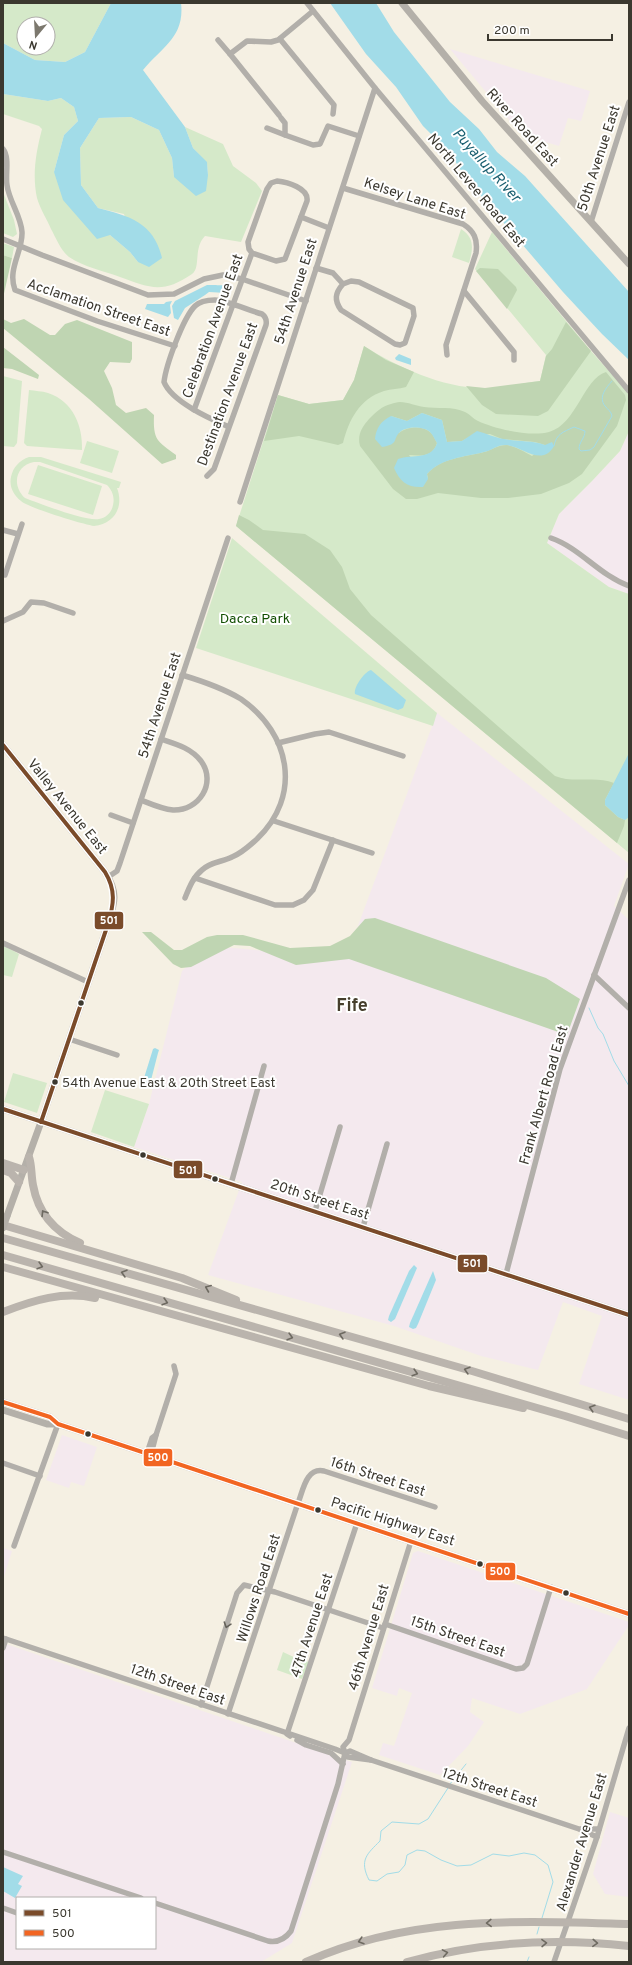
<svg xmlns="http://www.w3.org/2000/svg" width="632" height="1965" viewBox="0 0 632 1965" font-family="Overpass,sans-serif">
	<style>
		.industrial { fill: #f4e9ee; fill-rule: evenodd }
		.green { fill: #d5e9c9; fill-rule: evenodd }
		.forest { fill: #bfd5b2; fill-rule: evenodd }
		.water { fill: #a2dce8 }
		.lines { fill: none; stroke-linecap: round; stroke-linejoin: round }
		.stream { stroke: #a2dce8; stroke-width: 1 }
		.minor { stroke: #b2afaa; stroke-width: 5.5 }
		.major { stroke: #b4b0a9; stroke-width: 7 }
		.highway { stroke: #bab4ad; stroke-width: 8 }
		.major-bridge { stroke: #b4b0a9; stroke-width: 7 }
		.bus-1-casing { stroke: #fff; stroke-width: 7 }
		.bus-2-casing { stroke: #fff; stroke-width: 7 }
		.bus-1 { stroke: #7a4b2a; stroke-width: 4 }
		.bus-2 { stroke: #f26522; stroke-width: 4 }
		.oneway { stroke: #6e6a61 }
		.oneway2 { stroke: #65625a }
		.bus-dot { fill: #3b382f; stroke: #fff; stroke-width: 1.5 }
		.labels { text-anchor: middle; stroke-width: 4; stroke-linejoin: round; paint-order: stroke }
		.bus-label { font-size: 13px; fill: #3b382f; stroke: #fff; text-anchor: start }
		.street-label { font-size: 14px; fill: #3b382f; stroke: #fff }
		.park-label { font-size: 14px; fill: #134f03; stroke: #fff }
		.water-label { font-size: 15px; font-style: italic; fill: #1c6071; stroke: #fff }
		.district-label { font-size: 18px; font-weight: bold; fill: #463f2c; stroke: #fff }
		.line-badge { stroke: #fff; stroke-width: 1.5 }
		.badge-label { font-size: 11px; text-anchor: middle; font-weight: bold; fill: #fff }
	</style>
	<rect width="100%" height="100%" fill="#f5f0e3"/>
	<!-- industrial -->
	<g class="industrial">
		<path d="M450,49L590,91L581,121L568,118L559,146L522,135Z"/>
		<path d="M629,431V594L609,587L547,543L559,514L592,481L620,451Z"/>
		<path d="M437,713L629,864L614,906L629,920V1400L579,1384L602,1316L563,1302L538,1370L481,1356L394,1326L208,1275L242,1182L134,1147L149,1104L182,971L210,946L346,958Z"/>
		<path d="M62,1435L97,1447L84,1486L71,1482L69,1488L46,1480Z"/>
		<path d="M3,1548L12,1551L3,1580Z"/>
		<path d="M418,1551L629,1622V1625L587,1689L520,1714L472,1698L470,1712L484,1722L468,1746L440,1775L379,1755L383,1743L394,1746L412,1693L399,1688L397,1696L372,1688L413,1553Z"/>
		<path d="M3,1643L352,1762L292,1943L261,1962H3ZM17,1898H155V1948H17Z"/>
		<path d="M610,1812L629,1818V1897L605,1894L593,1874Z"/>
	</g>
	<!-- green -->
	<g class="green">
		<path d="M3,3H111L85,52L65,62L35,60L3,43ZM24,24H48V48H24Z"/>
		<path d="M3,94L48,101L61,98L74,107L78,121L64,135L54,172L110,235L130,252L138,262L124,214L98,208L81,185L80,148L99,118L131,117L159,130L172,158L174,177L208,175L207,163L193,148L185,127L223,144L233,166L256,183L262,191L241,242L205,236C193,248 201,268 192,274C163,294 150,288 120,277C104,271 84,267 69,257C61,251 56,238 51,229C47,219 40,209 37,198C32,175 36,152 42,129L39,126L3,114Z"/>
		<path d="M3,192L14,220L17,234L13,237L3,233Z"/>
		<path d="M461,229C475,238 473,249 469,263L452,257Z"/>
		<path d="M492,232L591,351L629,394V431L620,451L592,481L559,514L547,543L609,587L629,594V853L236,526L278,395L309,404L343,400L354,380L364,346C397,367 445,389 485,388C503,388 522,383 540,381L546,355L475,269Z"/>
		<path d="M3,243L14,247L12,258L3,255Z"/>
		<path d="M3,376L22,381L17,443L14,447L3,446Z"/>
		<path d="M29,390C35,391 42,391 48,393C73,401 83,426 82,450L27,446L24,443Z"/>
		<path d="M87,441L119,451L112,473L80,463Z"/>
		<path d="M29,457H41L121,482L119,488H117C124,506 115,524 94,526C82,524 29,508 21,501C13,495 9,486 11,477C13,467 20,460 29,457ZM34,462H40L107,485C112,490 115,497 113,505C112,512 106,518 99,519C87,522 38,503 25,498C11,485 16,465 34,462Z"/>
		<path d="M38,465L102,486L93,515L28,494Z"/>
		<path d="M232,538L437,713L433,726L196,648Z"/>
		<path d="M3,945L19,954L12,977L3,975Z"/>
		<path d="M13,1073L47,1083L37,1113L4,1102Z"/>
		<path d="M105,1090L149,1104L134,1147L91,1132Z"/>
		<path d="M283,1652L298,1659L309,1662L302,1679L277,1670Z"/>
	</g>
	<!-- forest -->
	<g class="forest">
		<path d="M3,255L12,258L3,298Z"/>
		<path d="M480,268L498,269L516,287L517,290L507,309L476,271Z"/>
		<path d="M3,319L11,323L24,319L50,335H55L65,324L77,320L132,342V359L130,363L110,362L104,371L112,388L116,405L126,413L146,408L154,415C153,440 157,441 176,455V459L162,464L89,399L3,328Z"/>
		<path d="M566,322L591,351L548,411L538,416L496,414L482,405L466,386L485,388L540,381L546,356L552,349Z"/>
		<path d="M364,346L386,360L414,372L406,387C399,389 391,389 384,391C359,399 349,420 343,443L338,445L299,436L264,441L278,395L309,404L343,400L354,380Z"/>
		<path d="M3,347L39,375L38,379L12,369L3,368Z"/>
		<path d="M606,372L625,395L626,400L617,426L582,474L569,483L541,494L508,498H481L438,493L417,499H406L393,489L360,446C357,435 362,427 369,419C376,412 382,406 391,404C394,403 397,402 400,402C408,402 416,406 424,407C437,409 453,406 465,412C470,414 473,419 478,421C495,429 530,437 549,432C577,424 583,379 606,372ZM422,413L442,420L447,442L462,441L471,436L490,434L502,439L535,442L545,445L532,456C525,452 515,446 507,445C497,445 492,450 484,452C465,457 440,458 427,474L428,479L409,455C422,456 433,457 437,443C435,439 433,434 430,432C422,425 406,427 399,433L391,416L407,421Z"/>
		<path d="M239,515L249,520L263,530L305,534L330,550L342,567L350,589L371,615L555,776C574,784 595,775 614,783L605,800V805L618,817L625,820L624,826L617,843L236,526Z"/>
		<path d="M375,918L546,978L580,999L567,1035L349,959L296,965L250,946L234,945L191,967L181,968L173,964L142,932H151L174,950H182L207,937L217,935H243L290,948L330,946L350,936L365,919Z"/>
	</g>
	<!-- water -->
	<g class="water">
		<path d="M111,3H181C185,37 162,47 143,70L185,127L193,148L207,162L208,175L206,191L196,196L174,177L172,158L159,130L131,117L99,118L80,148L81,185L98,208C130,216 154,223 162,258L149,267L138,262L130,252L110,235L97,239L63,200L54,172L64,135L78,121L74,107L61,98L48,101L3,94V43L35,60L65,62L85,52Z"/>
		<path d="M330,3H376L394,32L450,102L479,129L497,152L525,176L629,292V360L602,334L563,292L491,208L465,177L450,153L423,126L396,87L366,54Z"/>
		<path d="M207,285C209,285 226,285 228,286L229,290L226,293L209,292L205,295L185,308L178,320L174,318L172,306L175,301Z"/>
		<path d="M172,301L170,305L171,313L168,317L145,309L147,304H164L166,302Z"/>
		<path d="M399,354L411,359V365L396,360L395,358Z"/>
		<path d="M422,413L442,420L447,442L462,441L477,431C486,433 495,438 504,439C518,442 531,440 545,445L552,442L554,446C542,467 523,447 507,445C498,444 493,450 484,452C465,457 441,458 427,474L428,479L423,487C408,488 400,482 394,468L398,459C413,454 432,460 437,443C435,440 433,435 430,432C424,426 406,426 400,432C392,439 400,444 382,447L375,439C376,428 381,421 391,416L407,421Z"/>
		<path d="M371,670L406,700L403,708L398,710L355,694C353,688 364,672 371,670Z"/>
		<path d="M629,753V817L625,820L618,817L605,805V800Z"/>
		<path d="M155,1048L159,1050L158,1053L150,1084L148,1087H144V1078L153,1049Z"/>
		<path d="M414,1265L417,1268L395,1319L391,1322L388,1320L389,1316L409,1271Z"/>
		<path d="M433,1271L436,1280L418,1324L416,1328L413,1329L409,1327L410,1323Z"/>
		<path d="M3,1867L23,1876L18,1884L22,1886L15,1898L3,1891Z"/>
	</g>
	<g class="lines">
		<!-- stream -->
		<g class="stream">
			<path d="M554,446C556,434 563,432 574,427L585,431C585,438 579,442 579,449L581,451L590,450L594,447L612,416C611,411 608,410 605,406C598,397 606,388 612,381"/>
			<path d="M589,1008L598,1028L603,1034L614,1061L629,1086"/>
			<path d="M450,1784L466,1764"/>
			<path d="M448,1788L428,1819L419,1824L392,1822L381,1831L380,1841C367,1854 359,1860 369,1880L377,1881L387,1874L399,1872L405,1865L407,1855L417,1850L425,1851L441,1860L457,1866L471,1865L493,1854L509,1856L524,1853L535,1855L548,1865L553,1882L542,1918"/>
			<path d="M537,1934L539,1927"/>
			<path d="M527,1962L529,1957"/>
		</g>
		<!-- minor -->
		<g class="minor">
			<path d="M307,3L375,88L629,391"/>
			<path d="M280,39L334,105L333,114"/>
			<path d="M218,40L230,54"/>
			<path d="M279,115L230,54L247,41L271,42L278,40L313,11"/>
			<path d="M281,118L285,123V135L313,145L320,144L328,126L359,136"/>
			<path d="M267,128L285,135"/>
			<path d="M3,149C10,158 5,175 7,185C9,201 21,216 22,232C23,251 7,269 15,290L97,321L175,346"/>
			<path d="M343,188L463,224C474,231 478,239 476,253L446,345L447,355"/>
			<path d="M301,217L329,228"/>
			<path d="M591,222L629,102"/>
			<path d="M3,239L42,255L148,295L174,294L204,279L223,275L242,279L306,301"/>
			<path d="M316,268L333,273L343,284L351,281L359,282L413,308L414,316L405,343L400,345L395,344L341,310C334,300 335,293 343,284"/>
			<path d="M464,291L514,352V360"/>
			<path d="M194,410L252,253L249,249L248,242L267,189L271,183L277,181C287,182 309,188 307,201L285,259L276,261L252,253"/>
			<path d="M207,476L214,469L266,325C267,320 266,317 262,314C250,311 226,300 215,300C208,300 200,301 195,306C183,318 166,365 164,382C172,402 211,419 229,427"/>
			<path d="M240,502L375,88"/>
			<path d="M3,530L18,534"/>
			<path d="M551,538C580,548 599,575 629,586"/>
			<path d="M3,574L5,575L22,524"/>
			<path d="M3,621L23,612L31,602L44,603L73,613"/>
			<path d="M182,675C202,681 223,688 241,699C291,734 302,796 257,839C249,846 242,853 232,857C222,862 210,862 202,870C193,877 189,888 185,898"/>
			<path d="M278,743L315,734L329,732L403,756"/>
			<path d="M141,800C151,804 162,809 173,810C199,811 217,783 201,761C191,748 176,744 161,739"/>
			<path d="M111,815L133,823"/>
			<path d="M274,821L372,853"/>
			<path d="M108,877L117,871L120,863L228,538"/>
			<path d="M195,878L275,905H293L304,900L313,890L333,840"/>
			<path d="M3,943L88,982"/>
			<path d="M594,975L629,1008"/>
			<path d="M69,1039L117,1055"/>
			<path d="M231,1184L264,1066"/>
			<path d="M315,1211L340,1127"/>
			<path d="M363,1227L387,1144"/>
			<path d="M506,1274L560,1069L629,880"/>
			<path d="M156,1435L176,1374L174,1366"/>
			<path d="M147,1453L152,1438L156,1435L151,1454"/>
			<path d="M3,1463L40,1476"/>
			<path d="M14,1546L58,1424"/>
			<path d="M385,1624L516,1669L523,1668L527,1664L551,1587"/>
			<path d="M3,1638L335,1749L345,1753L348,1757L371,1760"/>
			<path d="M3,1648L6,1639"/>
			<path d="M201,1705L237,1593L244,1585L275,1592L383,1628"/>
			<path d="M228,1714L298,1503C303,1491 306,1467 324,1471L435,1507"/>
			<path d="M290,1736L287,1734L357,1523"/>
			<path d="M297,1740L306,1745L331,1753L343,1764"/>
			<path d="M345,1753L350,1751L371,1760L579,1829L597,1837"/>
			<path d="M581,1829H599"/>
			<path d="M3,1852L141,1898"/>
			<path d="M155,1903L268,1941C278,1943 285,1939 291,1931L338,1784L345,1753L343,1747L349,1740L411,1541"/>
			<path d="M3,1908L17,1913"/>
			<path d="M554,1962L597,1837L629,1728"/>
		</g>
		<!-- major -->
		<g class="major">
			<path d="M402,3L482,101L629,264"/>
			<path d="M3,745L105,872C118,892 115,902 108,924L41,1122L7,1216"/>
			<path d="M3,1109L629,1315"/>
			<path d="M3,1402L50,1417L58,1424L629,1614"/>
			<path d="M3,1410L47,1424H58"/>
		</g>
		<!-- highway -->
		<g class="highway">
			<path d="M29,1157C32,1166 31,1175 33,1185C38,1213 55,1232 80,1243"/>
			<path d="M3,1163L24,1170"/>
			<path d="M3,1170L11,1173L19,1182"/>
			<path d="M3,1225L182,1278L236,1300"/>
			<path d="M3,1238L472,1371L629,1419"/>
			<path d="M3,1255L565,1416L629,1436"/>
			<path d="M3,1267L429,1386L523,1408"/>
			<path d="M3,1312C34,1300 63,1291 95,1298"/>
			<path d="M306,1962C410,1915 518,1921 629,1924"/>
			<path d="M407,1962C479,1942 555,1938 629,1946"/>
		</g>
		<!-- major-bridge -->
		<path class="major-bridge" d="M3,1228L7,1216"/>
		<defs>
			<g id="bus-1">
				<path d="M3,745L105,872C116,890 114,904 108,924L41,1122"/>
				<path d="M3,1109L629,1315"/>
			</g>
			<path id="bus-2" d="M3,1402L50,1417L58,1424L629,1614"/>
		</defs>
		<!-- bus-1 casing -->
		<use href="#bus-1" class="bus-1-casing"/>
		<!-- bus-2 casing -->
		<use href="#bus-2" class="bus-2-casing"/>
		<!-- bus-1 -->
		<use href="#bus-1" class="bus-1"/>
		<!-- bus-2 -->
		<use href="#bus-2" class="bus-2"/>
	</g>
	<!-- one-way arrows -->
	<defs><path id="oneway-chevron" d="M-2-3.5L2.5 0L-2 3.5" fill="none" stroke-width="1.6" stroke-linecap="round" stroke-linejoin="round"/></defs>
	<g class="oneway">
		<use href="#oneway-chevron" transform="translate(44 1213) rotate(-122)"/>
		<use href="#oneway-chevron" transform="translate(40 1266) rotate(16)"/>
		<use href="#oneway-chevron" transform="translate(124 1273) rotate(-164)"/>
		<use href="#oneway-chevron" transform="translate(208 1288) rotate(-158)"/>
		<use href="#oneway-chevron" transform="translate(165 1302) rotate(16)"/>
		<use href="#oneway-chevron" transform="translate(342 1335) rotate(-164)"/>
		<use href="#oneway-chevron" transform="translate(290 1337) rotate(16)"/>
		<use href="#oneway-chevron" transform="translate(467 1370) rotate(-164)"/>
		<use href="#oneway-chevron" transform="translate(415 1373) rotate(16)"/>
		<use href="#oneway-chevron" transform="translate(592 1408) rotate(-163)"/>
		<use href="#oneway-chevron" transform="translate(489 1923) rotate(178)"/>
		<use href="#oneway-chevron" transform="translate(361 1941) rotate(163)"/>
		<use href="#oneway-chevron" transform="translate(544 1943) rotate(-1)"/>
		<use href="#oneway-chevron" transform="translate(595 1943) rotate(3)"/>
		<use href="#oneway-chevron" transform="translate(445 1953) rotate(-10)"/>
	</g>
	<use class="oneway2" href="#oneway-chevron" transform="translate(227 1625) rotate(108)"/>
	<!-- markers -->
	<g class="bus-dot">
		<circle cx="81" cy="1003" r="3.5"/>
		<circle cx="55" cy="1082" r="3.5"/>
		<circle cx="143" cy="1155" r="3.5"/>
		<circle cx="215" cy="1179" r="3.5"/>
		<circle cx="88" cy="1434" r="3.5"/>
		<circle cx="318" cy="1510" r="3.5"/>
		<circle cx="480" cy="1564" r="3.5"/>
		<circle cx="566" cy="1593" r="3.5"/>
	</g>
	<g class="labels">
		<!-- bus labels -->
		<g class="bus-label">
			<text x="62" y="1087">54th Avenue East &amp; 20th Street East</text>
		</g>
		<!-- street labels -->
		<g class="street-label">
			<text transform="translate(523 127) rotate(48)" y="5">River Road East</text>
			<text transform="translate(598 158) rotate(-72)" y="5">50th Avenue East</text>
			<text transform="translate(477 190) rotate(50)" y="5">North Levee Road East</text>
			<text transform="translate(415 198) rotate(18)" y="5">Kelsey Lane East</text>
			<text transform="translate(295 291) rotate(-72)" y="5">54th Avenue East</text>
			<text transform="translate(99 307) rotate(19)" y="5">Acclamation Street East</text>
			<text transform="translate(212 326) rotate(-70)" y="5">Celebration Avenue East</text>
			<text transform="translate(227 394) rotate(-70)" y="5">Destination Avenue East</text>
			<text transform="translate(159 705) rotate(-72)" y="5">54th Avenue East</text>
			<text transform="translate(68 806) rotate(51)" y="5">Valley Avenue East</text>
			<text transform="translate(543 1095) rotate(-74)" y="5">Frank Albert Road East</text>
			<text transform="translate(320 1199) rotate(18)" y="5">20th Street East</text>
			<text transform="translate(378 1476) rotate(18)" y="5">16th Street East</text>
			<text transform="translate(393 1521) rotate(18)" y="5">Pacific Highway East</text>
			<text transform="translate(258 1588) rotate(-72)" y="5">Willows Road East</text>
			<text transform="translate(311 1625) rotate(-72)" y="5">47th Avenue East</text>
			<text transform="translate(458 1636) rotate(19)" y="5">15th Street East</text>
			<text transform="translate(368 1637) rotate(-73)" y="5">46th Avenue East</text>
			<text transform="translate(178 1684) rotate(19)" y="5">12th Street East</text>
			<text transform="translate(490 1787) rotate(18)" y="5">12th Street East</text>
			<text transform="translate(581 1842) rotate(-73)" y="5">Alexander Avenue East</text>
		</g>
		<!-- park labels -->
		<g class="park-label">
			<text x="255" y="623">Dacca Park</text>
		</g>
		<!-- water labels -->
		<g class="water-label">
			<text transform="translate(487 165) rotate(48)" y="5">Puyallup River</text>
		</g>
		<!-- district labels -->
		<g class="district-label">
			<text x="352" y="1011">Fife</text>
		</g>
	</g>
	<g class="line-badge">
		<rect x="94" y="911" width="30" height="19" rx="4" fill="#7a4b2a"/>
		<rect x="173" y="1160" width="30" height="19" rx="4" fill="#7a4b2a"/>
		<rect x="457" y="1254" width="31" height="19" rx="4" fill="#7a4b2a"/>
		<rect x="143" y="1448" width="30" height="19" rx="4" fill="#f26522"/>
		<rect x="485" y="1562" width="31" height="19" rx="4" fill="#f26522"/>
	</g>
	<g class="badge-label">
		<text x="109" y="924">501</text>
		<text x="188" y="1174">501</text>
		<text x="472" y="1267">501</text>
		<text x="158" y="1461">500</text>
		<text x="500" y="1575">500</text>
	</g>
	<!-- border -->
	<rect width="632" height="1965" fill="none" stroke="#3b382f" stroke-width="8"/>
	<!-- legend -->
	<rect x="16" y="1897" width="140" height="52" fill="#ffffff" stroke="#b1afac"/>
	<rect x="24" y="1910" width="20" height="6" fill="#7a4b2a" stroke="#b1afac"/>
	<text x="52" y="1917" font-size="12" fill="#3b382f">501</text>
	<rect x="24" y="1930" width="20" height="6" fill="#f26522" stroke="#b1afac"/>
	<text x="52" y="1937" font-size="12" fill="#3b382f">500</text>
	<!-- north arrow -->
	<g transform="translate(36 36) rotate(198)"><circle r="19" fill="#ffffff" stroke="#b1afac"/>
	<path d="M0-3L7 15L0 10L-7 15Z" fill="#7c786e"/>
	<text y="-6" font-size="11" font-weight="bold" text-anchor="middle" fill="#3b382f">N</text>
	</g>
	<!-- scale -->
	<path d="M488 34v6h124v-6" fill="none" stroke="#3b382f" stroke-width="2"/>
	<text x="494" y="34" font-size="12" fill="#3b382f" stroke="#ffffff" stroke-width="3" paint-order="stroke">200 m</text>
</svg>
